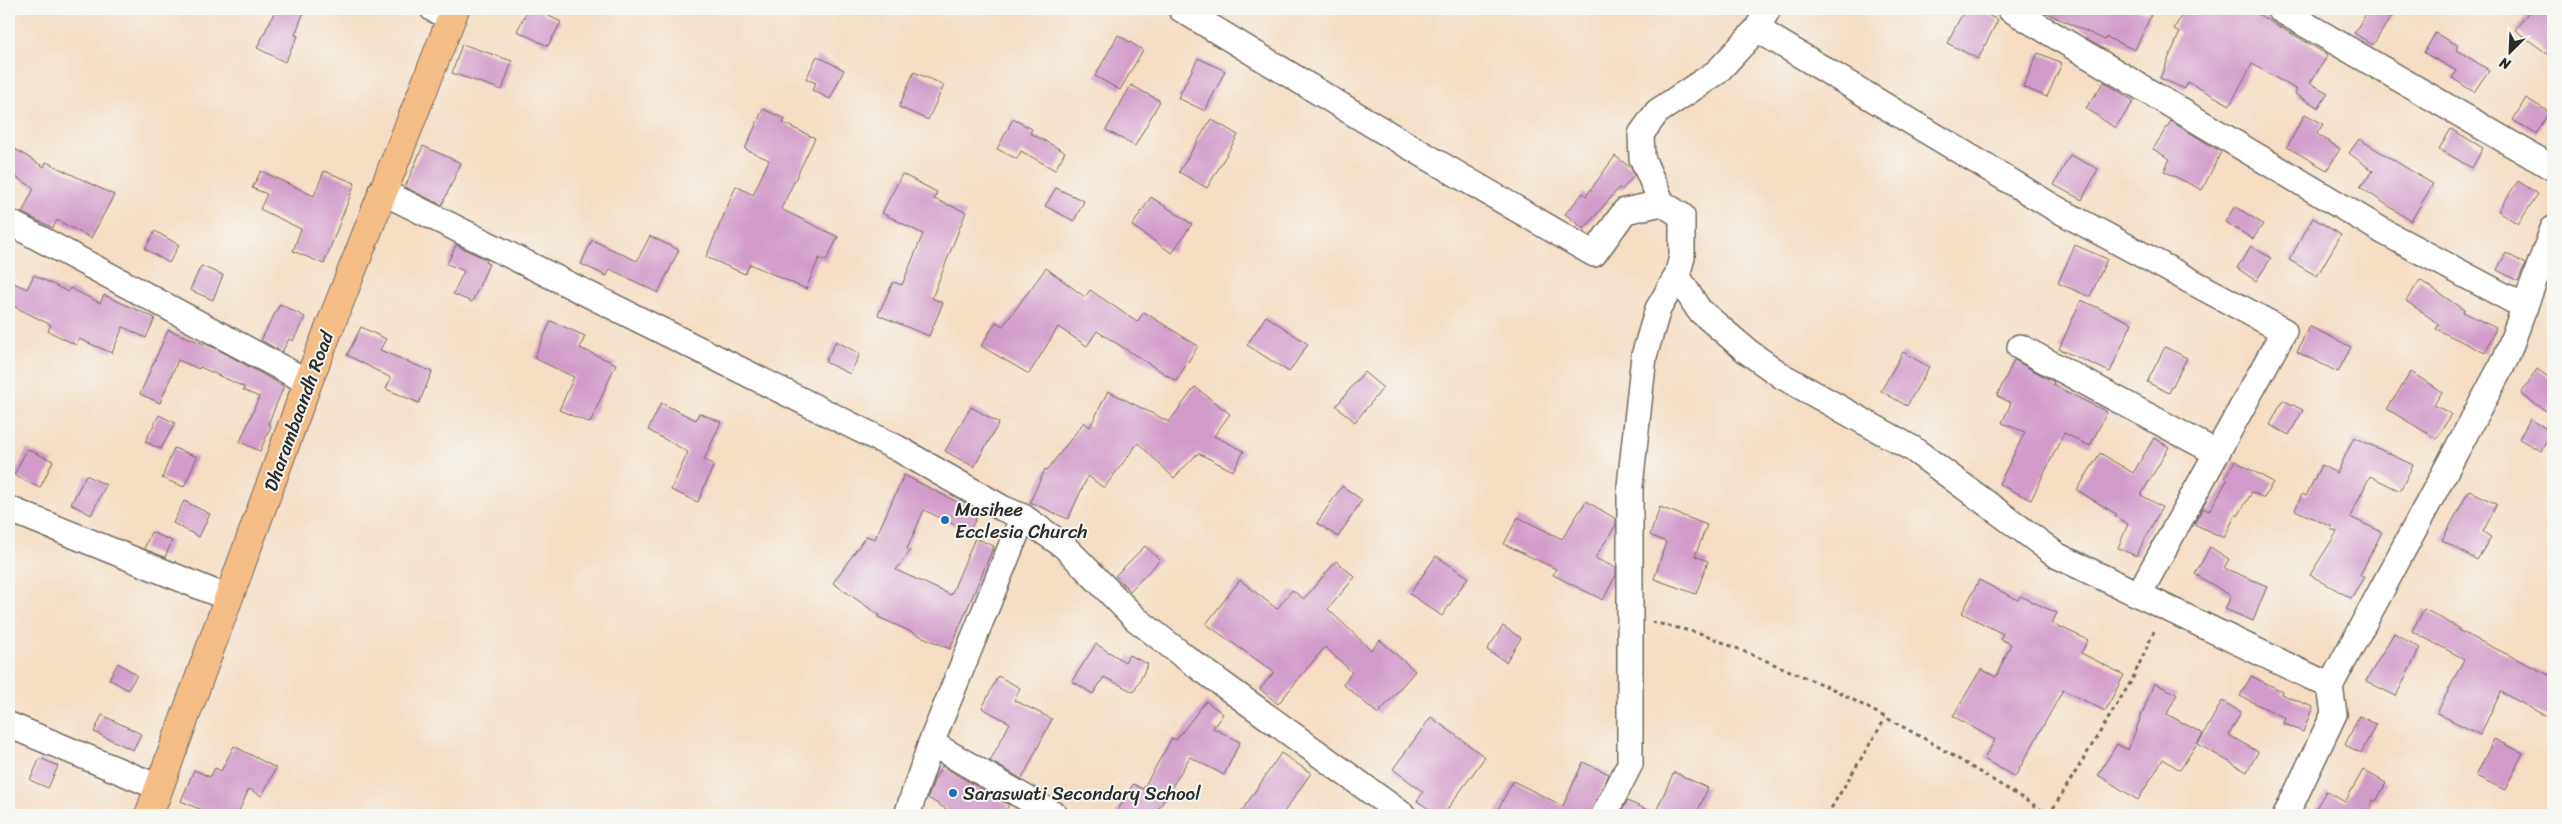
<svg xmlns="http://www.w3.org/2000/svg" width="2562" height="824" viewBox="0 0 2562 824" font-family="Sriracha,sans-serif">
	<style>
		.building { fill: #d19bc9 }
		.lines { fill: none; stroke-linecap: round; stroke-linejoin: round }
		.street-casing { stroke: #716960; stroke-width: 28 }
		.primary-casing { stroke: #716960; stroke-width: 30 }
		.path { stroke: #716960; stroke-width: 3; stroke-dasharray: 4 4; stroke-linecap: butt }
		.street { stroke: #fff; stroke-width: 25 }
		.primary { stroke: #f6be87; stroke-width: 28 }
		.poi-dot { fill: #1f6fb2; stroke: #f6f6f2; stroke-width: 2 }
		.labels { text-anchor: middle; stroke-width: 4; stroke-linejoin: round; paint-order: stroke }
		.street-label { font-size: 19px; fill: #2b2b2b; stroke: #f6f6f2 }
		.poi-label { font-size: 19px; fill: #2b2b2b; stroke: #f6f6f2; text-anchor: start }
	</style>
	<rect width="100%" height="100%" fill="#f6f6f2"/>
	<filter id="ink" filterUnits="userSpaceOnUse"><feTurbulence type="fractalNoise" baseFrequency=".02" numOctaves="2"/><feDisplacementMap in="SourceGraphic" scale="10" xChannelSelector="R" yChannelSelector="G"/><feConvolveMatrix kernelMatrix="1 2 1 2 8 2 1 2 1" color-interpolation-filters="sRGB"/></filter>
	<filter id="wash" filterUnits="userSpaceOnUse"><feTurbulence type="fractalNoise" baseFrequency=".0096" numOctaves="4" result="noise"/><feDisplacementMap in="SourceGraphic" scale="20" xChannelSelector="R" yChannelSelector="G"/><feGaussianBlur stdDeviation="1.12" result="paint"/><feColorMatrix in="noise" values="0 0 0 0 0 0 0 0 0 0 0 0 0 0 0 0 0 1.4 0 .05"/><feComposite in="paint" operator="in"/></filter>
	<g filter="url(#wash)">
		<rect width="100%" height="100%" fill="#f4ddc3"/>
		<g id="blocks">
			<!-- building -->
			<g class="building">
				<path d="M276,9H305L295,35L298,36L285,62L257,48Z"/>
				<path d="M528,9H535L561,22L548,46L517,31Z"/>
				<path d="M1965,9H1975L1998,20L1978,59L1947,43Z"/>
				<path d="M2038,9H2138L2151,15L2135,50L2106,37L2105,40Z"/>
				<path d="M2185,9H2249L2328,55L2310,83L2328,93L2319,108L2295,94L2297,90L2252,64L2230,105L2188,82L2185,89L2160,78L2180,32L2174,29Z"/>
				<path d="M2369,9H2396L2373,45L2354,33Z"/>
				<path d="M2531,9H2553V58L2515,30Z"/>
				<path d="M2435,33L2459,46L2457,50L2489,70L2474,92L2452,78L2457,71L2424,53Z"/>
				<path d="M1118,35L1143,50L1120,90L1095,76Z"/>
				<path d="M462,44L512,61L502,90L452,73Z"/>
				<path d="M2038,53L2062,63L2047,97L2023,87Z"/>
				<path d="M817,56L844,70L830,99L812,90L816,83L806,79Z"/>
				<path d="M1198,58L1225,71L1205,111L1178,98Z"/>
				<path d="M914,72L944,85L928,120L899,107Z"/>
				<path d="M2104,82L2134,101L2115,128L2086,108Z"/>
				<path d="M1131,85L1160,101L1135,146L1106,130Z"/>
				<path d="M2526,98L2549,112L2536,134L2513,120Z"/>
				<path d="M763,109L785,119L783,123L815,138L781,209L838,237L826,261L819,258L806,289L750,264L745,274L706,257L736,186L753,195L769,160L745,149Z"/>
				<path d="M2305,114L2323,124L2317,134L2340,149L2327,170L2287,147Z"/>
				<path d="M1013,119L1032,129L1030,133L1065,152L1055,170L1021,151L1017,159L997,149Z"/>
				<path d="M1211,119L1238,135L1207,188L1179,172Z"/>
				<path d="M2171,121L2221,152L2202,190L2164,171L2170,159L2153,149Z"/>
				<path d="M2451,129L2483,148L2472,168L2439,149Z"/>
				<path d="M2359,139L2433,184L2411,221L2360,187L2373,171L2349,153Z"/>
				<path d="M9,145L44,167L46,162L114,195L91,238L57,220L53,228L22,213L34,188L9,173Z"/>
				<path d="M423,146L461,163L442,205L405,187Z"/>
				<path d="M2070,155L2098,169L2082,200L2054,185Z"/>
				<path d="M1615,156L1631,168L1634,175L1622,190L1619,188L1584,229L1565,214L1583,193L1586,196Z"/>
				<path d="M261,171L314,196L324,171L355,183L324,264L293,251L301,229L260,209L267,194L252,188Z"/>
				<path d="M902,174L937,192L934,199L966,212L932,298L943,303L929,336L878,315L893,282L902,285L923,234L882,213Z"/>
				<path d="M2518,181L2538,194L2518,224L2498,211Z"/>
				<path d="M1056,188L1084,201L1074,221L1045,206Z"/>
				<path d="M1151,197L1192,224L1172,253L1132,226Z"/>
				<path d="M2235,206L2263,224L2253,239L2225,222Z"/>
				<path d="M2313,218L2341,235L2317,276L2289,260Z"/>
				<path d="M155,231L179,245L169,263L145,249Z"/>
				<path d="M650,236L679,250L658,293L610,269L607,276L581,264L592,240L637,261Z"/>
				<path d="M456,245L487,260L486,263L489,264L472,302L453,294L464,271L447,264Z"/>
				<path d="M2075,245L2107,259L2090,297L2058,283Z"/>
				<path d="M2251,246L2271,258L2256,281L2237,268Z"/>
				<path d="M2506,253L2525,264L2518,281L2497,270Z"/>
				<path d="M201,266L223,275L213,300L190,290Z"/>
				<path d="M1046,268L1085,297L1090,290L1137,322L1144,312L1198,346L1176,381L1097,331L1087,346L1058,327L1029,374L981,346L996,322L1003,326Z"/>
				<path d="M34,275L68,292L70,288L100,303L104,295L155,318L146,338L123,327L112,353L79,339L76,345L48,331L51,325L9,304V281L27,289Z"/>
				<path d="M2420,280L2464,310L2463,312L2496,328L2485,353L2436,329L2439,324L2406,301Z"/>
				<path d="M2081,300L2132,323L2110,372L2059,349Z"/>
				<path d="M280,304L305,317L293,341L289,339L282,352L261,340Z"/>
				<path d="M1266,316L1308,344L1289,372L1247,345Z"/>
				<path d="M551,321L585,336L580,348L616,364L590,423L559,410L574,377L534,358Z"/>
				<path d="M2309,326L2351,347L2338,372L2297,352Z"/>
				<path d="M361,327L386,339L380,350L432,372L419,403L386,389L391,378L347,355Z"/>
				<path d="M168,330L215,348L284,386L268,424L271,426L260,451L240,442L259,397L243,390L244,387L200,367L199,369L178,360L160,403L140,394Z"/>
				<path d="M836,341L860,354L850,374L825,362Z"/>
				<path d="M2165,347L2187,358L2169,393L2147,382Z"/>
				<path d="M1903,352L1929,367L1907,406L1881,391Z"/>
				<path d="M2014,360L2054,382L2053,385L2107,412L2090,446L2064,433L2031,500L1999,484L2025,432L2002,423L2011,403L1997,396Z"/>
				<path d="M2537,369L2553,380V401L2546,411L2521,394Z"/>
				<path d="M1364,372L1383,388L1355,422L1336,406Z"/>
				<path d="M2411,372L2442,392L2434,405L2451,414L2437,439L2387,409Z"/>
				<path d="M1195,387L1230,414L1214,436L1244,451L1233,471L1198,453L1174,478L1138,443L1104,488L1088,476L1068,519L1030,502L1045,469L1047,470L1084,422L1090,427L1108,391L1169,422Z"/>
				<path d="M2283,400L2303,410L2289,435L2270,425Z"/>
				<path d="M661,403L696,420L699,413L721,422L704,460L714,464L698,502L671,490L688,452L648,430Z"/>
				<path d="M971,407L999,423L974,467L945,451Z"/>
				<path d="M159,415L175,423L161,449L145,442Z"/>
				<path d="M2530,419L2552,432L2541,451L2519,439Z"/>
				<path d="M2354,437L2413,465L2400,491L2370,476L2350,517L2382,532L2360,575L2364,577L2351,598L2310,575L2337,532L2331,529L2332,527L2295,510L2302,494L2306,496L2321,465L2337,473Z"/>
				<path d="M2154,438L2169,447L2141,495L2162,507L2136,556L2118,548L2128,524L2115,516L2116,514L2077,490L2100,453L2133,473Z"/>
				<path d="M174,448L197,457L184,487L162,478Z"/>
				<path d="M27,449L53,461L40,488L14,475Z"/>
				<path d="M2235,461L2273,482L2264,498L2252,492L2238,516L2236,514L2224,538L2194,524L2203,508L2209,511L2228,479L2225,477Z"/>
				<path d="M86,475L106,485L91,515L71,504Z"/>
				<path d="M904,475L979,513L969,532L924,510L907,549L910,551L896,570L951,595L975,538L994,546L950,649L878,617L879,615L833,583L866,536L875,539Z"/>
				<path d="M1342,486L1362,500L1338,537L1317,523Z"/>
				<path d="M2469,491L2497,504L2483,532L2491,537L2477,560L2442,540Z"/>
				<path d="M184,501L210,514L199,537L173,523Z"/>
				<path d="M1586,501L1616,519V525L1595,558L1616,568V575L1603,600L1553,575L1556,569L1504,544L1518,517L1562,539Z"/>
				<path d="M1660,507L1707,525L1695,556L1708,561L1696,594L1654,579L1666,542L1650,535Z"/>
				<path d="M151,532L172,541L165,557L144,549Z"/>
				<path d="M1145,546L1160,560L1130,591L1115,576Z"/>
				<path d="M2210,547L2229,559L2224,568L2267,586L2253,621L2225,609L2231,596L2195,574Z"/>
				<path d="M1436,556L1468,577L1442,616L1410,594Z"/>
				<path d="M1336,561L1355,577L1328,609L1371,650L1380,640L1415,671L1378,714L1343,684L1352,672L1325,647L1278,704L1260,689L1274,672L1206,624L1240,580L1277,609L1292,590L1304,599Z"/>
				<path d="M1979,580L2018,600L2020,596L2057,613L2052,623L2088,640L2081,653L2124,675L2105,711L2063,690L2015,777L1984,759L1995,740L1953,716L1981,669L1996,677L2011,644L2000,639L2003,634L1962,613Z"/>
				<path d="M2424,609L2459,628L2458,630L2553,677V720L2501,692L2480,735L2437,713L2464,659L2412,631Z"/>
				<path d="M1503,626L1521,638L1506,662L1487,650Z"/>
				<path d="M2394,633L2420,648L2396,696L2366,681Z"/>
				<path d="M1096,644L1125,662L1129,655L1148,664L1134,692L1104,677L1093,694L1072,681Z"/>
				<path d="M118,663L137,675L128,690L109,679Z"/>
				<path d="M998,676L1020,688L1014,700L1052,719L1022,779L990,761L1010,723L982,708Z"/>
				<path d="M2251,676L2282,691L2281,694L2313,707L2303,732L2283,723L2285,718L2240,696Z"/>
				<path d="M2154,683L2177,694L2167,714L2203,734L2180,770L2163,759L2138,800L2098,775L2117,744L2128,750Z"/>
				<path d="M1206,701L1223,714L1213,728L1240,742L1224,775L1190,757L1155,815H1115L1133,784L1143,789L1172,738L1176,740Z"/>
				<path d="M2222,701L2241,712L2229,735L2258,752L2247,772L2198,744Z"/>
				<path d="M102,715L141,734L133,750L94,732Z"/>
				<path d="M2359,716L2376,724L2361,753L2345,745Z"/>
				<path d="M1431,717L1485,757L1443,815H1438L1417,801L1423,792L1393,769Z"/>
				<path d="M2494,739L2523,753L2505,790L2476,776Z"/>
				<path d="M234,746L276,768L262,796L249,789L237,815H213L181,801L194,770L210,777L215,768L221,771Z"/>
				<path d="M1281,753L1311,773L1282,815H1239Z"/>
				<path d="M40,758L58,766L48,788L30,780Z"/>
				<path d="M1583,762L1609,774L1590,815H1495L1513,781L1563,806Z"/>
				<path d="M942,766L1009,805L1003,815H956L928,798L934,780Z"/>
				<path d="M2363,770L2386,783L2376,801L2373,800L2368,815H2312L2326,791L2345,802Z"/>
				<path d="M1674,772L1708,788L1696,815H1620L1627,801L1655,813Z"/>
			</g>
		</g>
	</g>
	<g filter="url(#ink)">
		<use href="#blocks" fill-opacity="0" stroke="#716960" stroke-width="1"/>
		<g class="lines">
			<defs>
				<g id="street">
					<path d="M433,9L451,18"/>
					<path d="M1181,9L1378,128L1594,254L1625,211L1662,203L1682,216V257L1677,276L1658,309L1644,356L1630,486V764L1604,815"/>
					<path d="M1768,9L1757,29L2053,207L2284,331L2139,594"/>
					<path d="M2010,9L2386,233L2525,307"/>
					<path d="M2279,9L2553,168"/>
					<path d="M381,191L897,448L1002,508L1023,517L1064,546L1136,619L1185,657L1403,815"/>
					<path d="M1662,203L1642,158L1641,134L1657,112L1717,72L1757,29"/>
					<path d="M9,222L308,382"/>
					<path d="M1677,276L1699,310L1747,351L1782,376L1913,449L2058,556L2330,686"/>
					<path d="M2020,347L2217,453"/>
					<path d="M9,509L228,598"/>
					<path d="M9,725L158,787"/>
					<path d="M931,743L1055,815"/>
					<path d="M907,815L931,743L1023,517"/>
					<path d="M2286,815L2334,714L2330,686L2506,358L2553,229"/>
				</g>
				<path id="primary" d="M149,815L308,382L455,9"/>
			</defs>
			<!-- street casing -->
			<use href="#street" class="street-casing"/>
			<!-- primary casing -->
			<use href="#primary" class="primary-casing"/>
			<!-- path -->
			<g class="path">
				<path d="M1652,622L1703,634L1835,690L1927,740L2050,815"/>
				<path d="M1827,815L1885,719"/>
				<path d="M2049,815L2132,680L2155,629"/>
			</g>
			<!-- street -->
			<use href="#street" class="street"/>
			<!-- primary -->
			<use href="#primary" class="primary"/>
		</g>
	</g>
	<!-- markers -->
	<g class="poi-dot">
		<circle cx="945" cy="520" r="5"/>
		<circle cx="953" cy="793" r="5"/>
	</g>
	<g class="labels">
		<!-- street labels -->
		<g class="street-label">
			<text transform="translate(298 411) rotate(-70)" y="7">Dharambaandh Road</text>
		</g>
		<!-- poi labels -->
		<g class="poi-label">
			<text x="955" y="516">Masihee<tspan x="955" dy="22">Ecclesia Church</tspan></text>
			<text x="963" y="800">Saraswati Secondary School</text>
		</g>
	</g>
	<!-- margin -->
	<rect width="2562" height="824" fill="none" stroke="#f6f6f2" stroke-width="30"/>
	<!-- north arrow -->
	<g transform="translate(2510 52) rotate(204)" stroke="#f6f6f2" stroke-width="4" paint-order="stroke">
	<path d="M0-4L9 19L0 12L-9 19Z" fill="#2b2b2b"/>
	<text y="-8" font-size="14" font-weight="bold" text-anchor="middle" fill="#2b2b2b">N</text>
	</g>
</svg>
